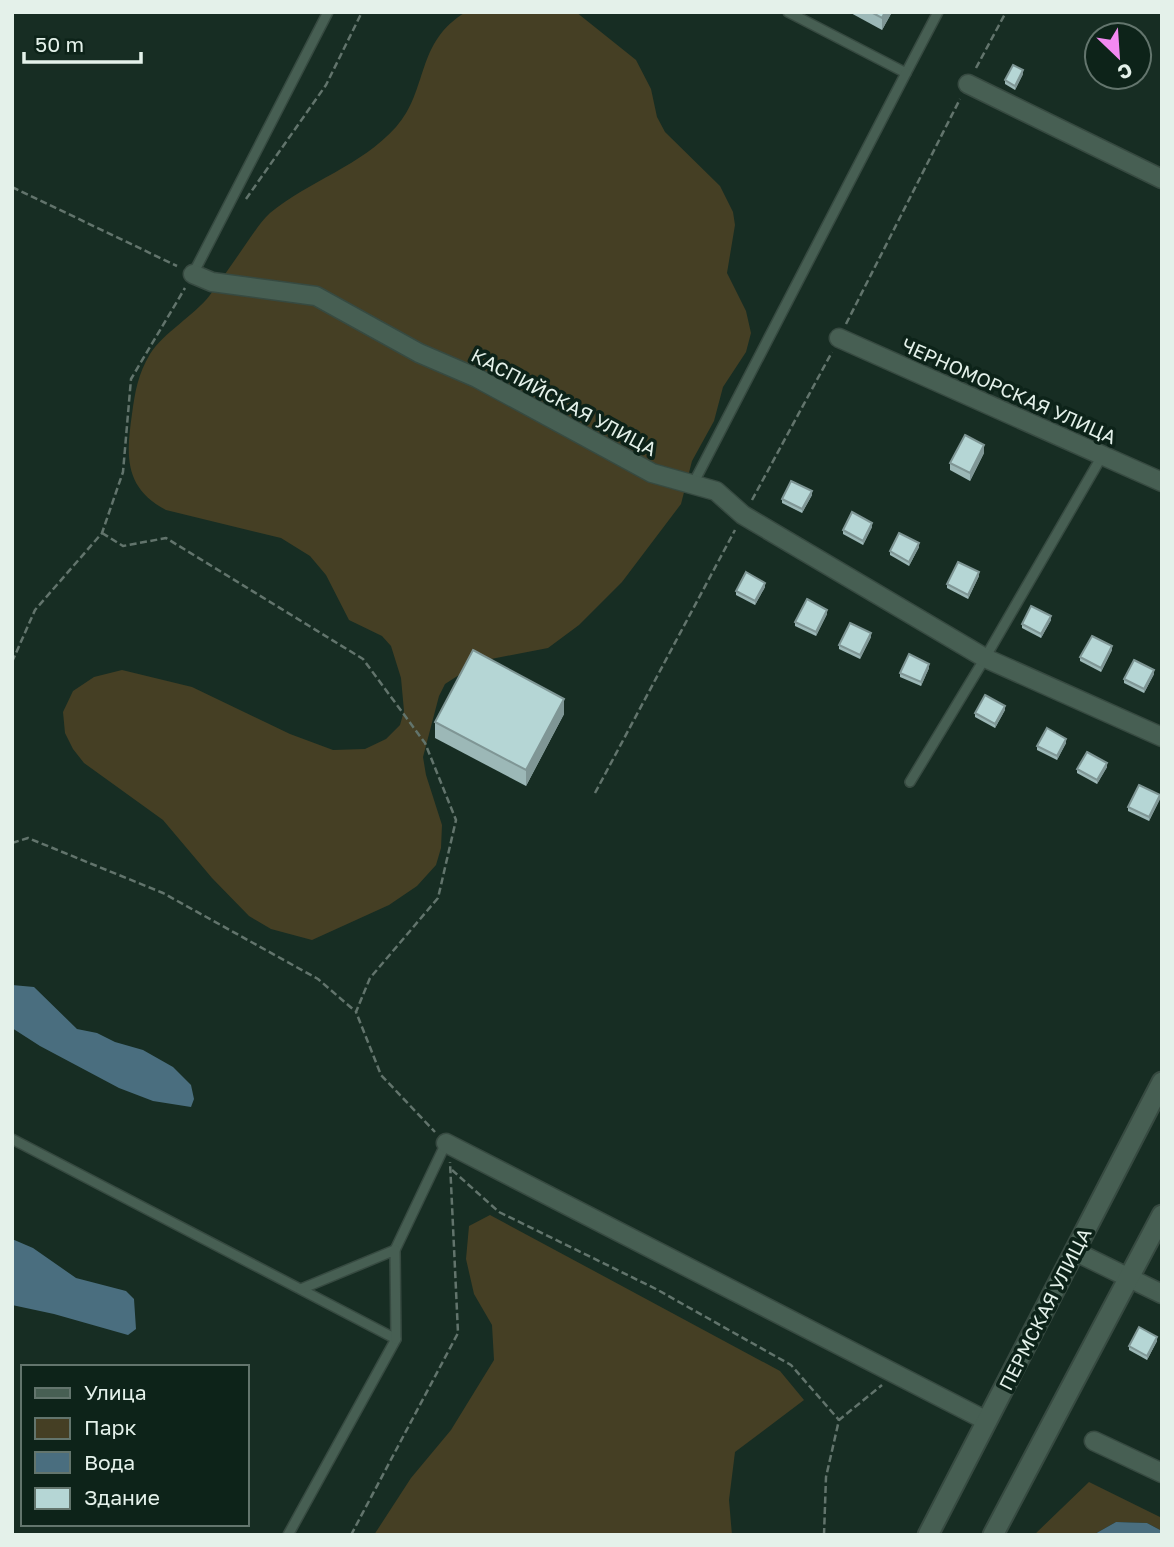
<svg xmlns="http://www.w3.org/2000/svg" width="1174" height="1547" viewBox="0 0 1174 1547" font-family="'Golos Text',sans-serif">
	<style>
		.green { fill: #453f24 }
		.water { fill: #4a6e7f }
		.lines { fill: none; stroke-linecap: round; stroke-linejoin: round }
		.service-casing { stroke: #374a41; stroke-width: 12 }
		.minor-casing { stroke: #374a41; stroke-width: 21 }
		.tertiary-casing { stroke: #374a41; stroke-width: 23 }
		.path { stroke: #62746c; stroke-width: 2.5; stroke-dasharray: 7 3.5; stroke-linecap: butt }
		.service { stroke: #475f53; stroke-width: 9 }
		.minor { stroke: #475f53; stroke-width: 18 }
		.tertiary { stroke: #475f53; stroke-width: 19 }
		.wall { fill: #9cb8b7 }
		.shaded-wall { fill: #7f9695 }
		.building { fill: #b5d6d5; stroke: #7f9695; stroke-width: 2 }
		.labels { text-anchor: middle; stroke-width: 7; stroke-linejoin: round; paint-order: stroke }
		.street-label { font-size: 19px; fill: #e4f1ea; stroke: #0d2319 }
	</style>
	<rect width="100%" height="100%" fill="#172d23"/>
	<!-- green -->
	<g class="green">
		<path d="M466,12H576L636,60L651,89L657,117L665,132L720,186L733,212L735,225L727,273L746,311L751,333L746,352L723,387L714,421L692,461L681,504L622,582L579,625L548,648L481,661L445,684L439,696L423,757L426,775L442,825L441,848L436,865L417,886L389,905L312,940L271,929L249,916L212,878L163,820L84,763L73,749L65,733L63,712L73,691L94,677L122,670L192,687L290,734L333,750L365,749L386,739L400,725L404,711L401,678L391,646L382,636L349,620L326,575L310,556L281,538L166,510C124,488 126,456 132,414C135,392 138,374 150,354C164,332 194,316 210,295C224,276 237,257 250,238C256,230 262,220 270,213C309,181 361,166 396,127C429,90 415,42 466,12Z"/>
		<path d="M490,1215L780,1371L804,1400L735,1452L729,1500L732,1535H374L411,1478L451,1430L494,1360L492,1325L474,1294L466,1259L469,1226Z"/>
		<path d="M1089,1482L1162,1518V1531L1147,1523L1116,1522L1093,1535H1034Z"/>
	</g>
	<!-- water -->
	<g class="water">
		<path d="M12,985L34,987L77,1029L97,1033L115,1042L143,1050L173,1067L191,1085L194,1099L191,1107L153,1101L119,1088L40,1046L12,1028Z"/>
		<path d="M12,1239L33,1248L76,1278L126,1291L134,1299L136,1329L128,1335L54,1314L12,1305Z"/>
		<path d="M1116,1522L1147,1523L1162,1531V1535H1093Z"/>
	</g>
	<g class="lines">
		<defs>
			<g id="service">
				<path d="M788,12L906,73L938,12"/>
				<path d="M193,274L328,12"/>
				<path d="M693,484L906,73"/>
				<path d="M910,782L985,658L1102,456"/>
				<path d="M12,1139L396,1339L288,1535"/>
				<path d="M395,1250L446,1143"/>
				<path d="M301,1289L395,1250L396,1339"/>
			</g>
			<g id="minor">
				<path d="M968,84L1162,179"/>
				<path d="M193,274L212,282L316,296L419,353L477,378L652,473L716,491L743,515L985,658L1162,737"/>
				<path d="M839,338L1162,482"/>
				<path d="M446,1143L987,1421"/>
				<path d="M1074,1251L1162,1294"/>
				<path d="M1094,1441L1162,1473"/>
			</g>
			<g id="tertiary">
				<path d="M928,1535L1162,1082"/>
				<path d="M993,1535L1162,1215"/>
			</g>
		</defs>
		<!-- service casing -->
		<use href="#service" class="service-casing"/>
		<!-- minor casing -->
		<use href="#minor" class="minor-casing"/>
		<!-- tertiary casing -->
		<use href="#tertiary" class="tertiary-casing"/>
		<!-- path -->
		<g class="path">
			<path d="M976,68L1006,12"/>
			<path d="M12,187L177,266"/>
			<path d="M246,199L326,85L362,12"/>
			<path d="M846,324L960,99"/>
			<path d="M752,500L832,352"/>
			<path d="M102,533L123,546L166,538L363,659L425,743L456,820L438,898L370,978L356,1012L381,1075L435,1132"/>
			<path d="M12,662L35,610L102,533L123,472L131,379L185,288"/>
			<path d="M595,793L735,530"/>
			<path d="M12,843L28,838L163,893L318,979L355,1011"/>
			<path d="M452,1170L499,1212L656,1289L791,1365L839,1420"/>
			<path d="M351,1535L458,1333L450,1162"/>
			<path d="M824,1535L826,1477L839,1420L882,1385"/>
		</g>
		<!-- service -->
		<use href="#service" class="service"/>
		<!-- minor -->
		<use href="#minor" class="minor"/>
		<!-- tertiary -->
		<use href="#tertiary" class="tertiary"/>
	</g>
	<!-- wall -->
	<g class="wall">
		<path d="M849,12H892L882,30Z"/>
		<path d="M1023,74L1015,90L1005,84V80Z"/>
		<path d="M984,453L970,481L950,470V463Z"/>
		<path d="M812,495L802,513L782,503V499Z"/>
		<path d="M872,527L863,545L843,534V530Z"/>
		<path d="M919,547L909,566L890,555V551Z"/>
		<path d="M979,576L968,599L947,588V584Z"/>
		<path d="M765,587L755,605L736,595V591Z"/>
		<path d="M827,614L816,636L795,626V622Z"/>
		<path d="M1051,620L1041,638L1022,628V624Z"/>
		<path d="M871,637L860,659L839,649V645Z"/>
		<path d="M1112,650L1101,672L1080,661V657Z"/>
		<path d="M929,668L921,686L900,677V673Z"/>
		<path d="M1154,674L1144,693L1124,683V679Z"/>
		<path d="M1005,710L995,728L975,717V713Z"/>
		<path d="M564,714L526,786L435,738V722Z"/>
		<path d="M1066,743L1057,760L1037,750V746Z"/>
		<path d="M1107,767L1097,784L1077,773V769Z"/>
		<path d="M1160,799L1149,821L1128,811V807Z"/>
		<path d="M1157,1341L1147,1360L1129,1350V1346Z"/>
	</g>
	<!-- shaded-wall -->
	<g class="shaded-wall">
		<path d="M885,12H892L882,30V18Z"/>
		<path d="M1023,70V74L1015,90V86Z"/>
		<path d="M984,445V453L970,481V473Z"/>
		<path d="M812,491V495L802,513V509Z"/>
		<path d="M872,523V527L863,545V541Z"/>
		<path d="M919,543V547L909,566V562Z"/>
		<path d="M979,572V576L968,599V595Z"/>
		<path d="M765,583V587L755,605V601Z"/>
		<path d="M827,610V614L816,636V632Z"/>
		<path d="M1051,616V620L1041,638V634Z"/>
		<path d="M871,633V637L860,659V655Z"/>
		<path d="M1112,646V650L1101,672V668Z"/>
		<path d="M929,664V668L921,686V682Z"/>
		<path d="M1154,670V674L1144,693V689Z"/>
		<path d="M564,699V714L526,786V770Z"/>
		<path d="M1005,706V710L995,728V724Z"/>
		<path d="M1066,739V743L1057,760V756Z"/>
		<path d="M1107,763V767L1097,784V780Z"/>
		<path d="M1160,795V799L1149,821V817Z"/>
		<path d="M1157,1337V1341L1147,1360V1356Z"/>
	</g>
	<!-- building -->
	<g class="building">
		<path d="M871,12H885L882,18Z"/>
		<path d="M1013,65L1023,70L1015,86L1005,80Z"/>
		<path d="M965,435L984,445L970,473L950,463Z"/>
		<path d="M791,481L812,491L802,509L782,499Z"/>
		<path d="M852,512L872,523L863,541L843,530Z"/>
		<path d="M899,533L919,543L909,562L890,551Z"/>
		<path d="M958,562L979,572L968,595L947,584Z"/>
		<path d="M746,572L765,583L755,601L736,591Z"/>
		<path d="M807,599L827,610L816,632L795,622Z"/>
		<path d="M1031,606L1051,616L1041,634L1022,624Z"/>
		<path d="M850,623L871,633L860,655L839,645Z"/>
		<path d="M1092,636L1112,646L1101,668L1080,657Z"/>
		<path d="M473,650L564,699L526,770L435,722Z"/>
		<path d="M909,654L929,664L921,682L900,673Z"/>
		<path d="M1134,660L1154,670L1144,689L1124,679Z"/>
		<path d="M985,695L1005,706L995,724L975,713Z"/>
		<path d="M1047,728L1066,739L1057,756L1037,746Z"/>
		<path d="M1087,752L1107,763L1097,780L1077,769Z"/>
		<path d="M1139,785L1160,795L1149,817L1128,807Z"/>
		<path d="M1139,1327L1157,1337L1147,1356L1129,1346Z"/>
	</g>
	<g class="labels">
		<!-- street labels -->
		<g class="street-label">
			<text transform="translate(1009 391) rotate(24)" y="7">ЧЕРНОМОРСКАЯ УЛИЦА</text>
			<text transform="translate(564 402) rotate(28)" y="7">КАСПИЙСКАЯ УЛИЦА</text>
			<text transform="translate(1045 1309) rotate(-63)" y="7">ПЕРМСКАЯ УЛИЦА</text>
		</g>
	</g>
	<!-- border -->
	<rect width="1174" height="1547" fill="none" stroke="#e4f1ea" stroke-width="28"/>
	<!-- legend -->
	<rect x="21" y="1365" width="228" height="161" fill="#0d2319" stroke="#63756d" stroke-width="2"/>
	<rect x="35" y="1388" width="35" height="10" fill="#475f53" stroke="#63756d" stroke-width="2"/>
	<text x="84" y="1400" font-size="21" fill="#e4f1ea">Улица</text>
	<rect x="35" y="1418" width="35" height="21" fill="#453f24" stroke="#63756d" stroke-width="2"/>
	<text x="84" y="1435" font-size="21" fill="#e4f1ea">Парк</text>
	<rect x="35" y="1452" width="35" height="21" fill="#4a6e7f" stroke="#63756d" stroke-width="2"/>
	<text x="84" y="1470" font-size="21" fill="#e4f1ea">Вода</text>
	<rect x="35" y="1488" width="35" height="21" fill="#b5d6d5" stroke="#63756d" stroke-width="2"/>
	<text x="84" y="1505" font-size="21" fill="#e4f1ea">Здание</text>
	<!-- north arrow -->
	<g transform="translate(1118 56) rotate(155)"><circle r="33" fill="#0d2319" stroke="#63756d" stroke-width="2"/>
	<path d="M0-5L12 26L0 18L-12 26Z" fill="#f389f1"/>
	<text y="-10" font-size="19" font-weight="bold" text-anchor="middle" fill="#e4f1ea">С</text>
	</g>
	<!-- scale -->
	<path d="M24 52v10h117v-10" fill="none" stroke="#e4f1ea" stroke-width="3.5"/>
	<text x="35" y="52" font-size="21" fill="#e4f1ea" stroke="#0d2319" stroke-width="5" paint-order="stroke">50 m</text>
</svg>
